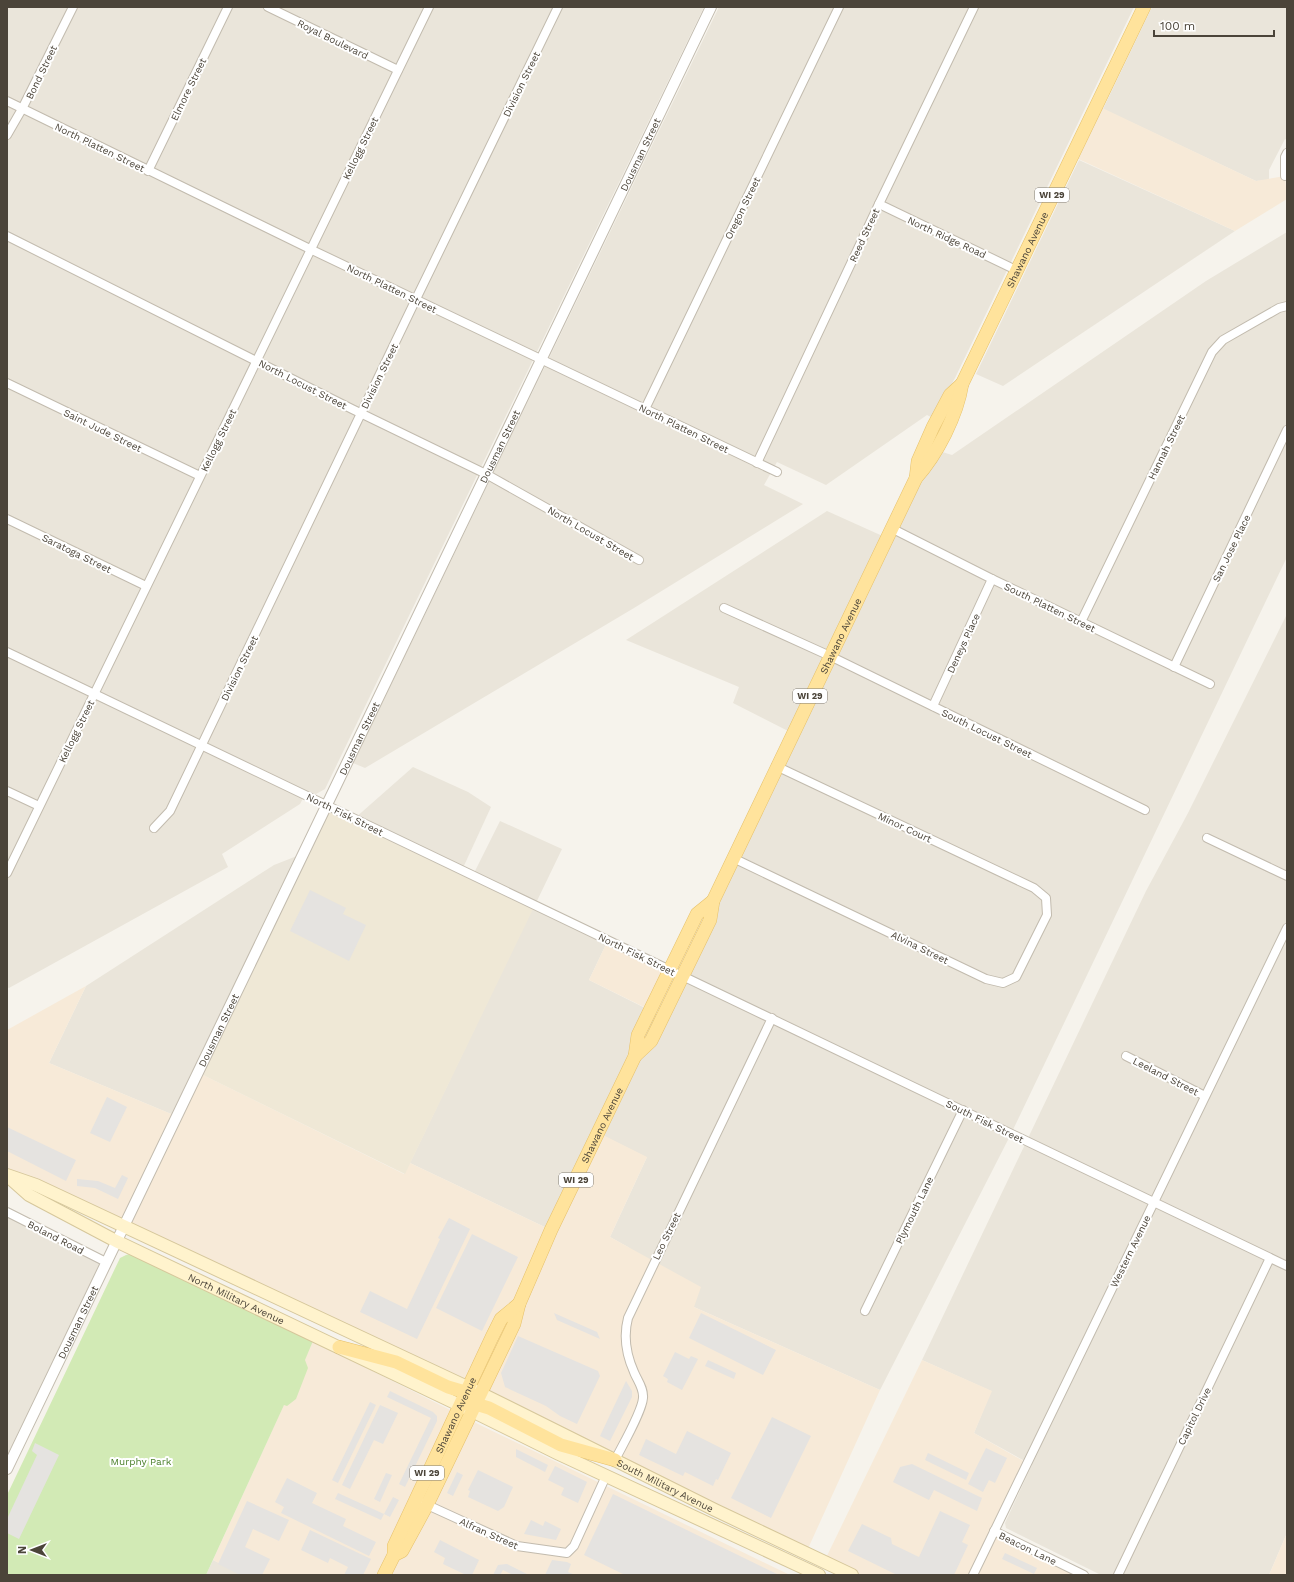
<svg xmlns="http://www.w3.org/2000/svg" width="1294" height="1582" viewBox="0 0 1294 1582" font-family="'Work Sans',sans-serif">
	<style>
		.residential { fill: #eae5da }
		.commercial { fill: #f7ead8 }
		.education { fill: #efe8d6 }
		.green { fill: #d2eab5 }
		.parking { fill: #e5e3e0 }
		.lines { fill: none; stroke-linecap: round; stroke-linejoin: round }
		.minor-casing { stroke: #c2bbae; stroke-width: 10 }
		.tertiary-casing { stroke: #c2bbae; stroke-width: 12 }
		.secondary-casing { stroke: #d6c79b; stroke-width: 14 }
		.primary-casing { stroke: #e6c16a; stroke-width: 14 }
		.minor { stroke: #fff; stroke-width: 8 }
		.tertiary { stroke: #fff; stroke-width: 10 }
		.secondary { stroke: #fff3cd; stroke-width: 12 }
		.primary { stroke: #ffe39c; stroke-width: 13 }
		.labels { text-anchor: middle; stroke-width: 4; stroke-linejoin: round; paint-order: stroke }
		.shield { fill: #fff; stroke: #817c74; stroke-width: 1 }
		.shield-label { font-size: 9px; font-weight: bold; fill: #4b4439 }
		.street-label { font-size: 10px; fill: #4b4439; stroke: #fff }
		.park-label { font-size: 10px; fill: #4a7f2a; stroke: #fff }
	</style>
	<rect width="100%" height="100%" fill="#f6f3ec"/>
	<!-- residential -->
	<g class="residential">
		<path d="M7,7H704L325,789L316,794L307,791L300,804L222,854L228,867L9,988L7,987Z"/>
		<path d="M719,7H1134L955,378L933,418L927,415L826,485L777,462L764,485L803,504L634,608L365,768L353,763Z"/>
		<path d="M1152,7H1287V140L1285,139L1269,170V180L1256,181L1103,109Z"/>
		<path d="M1079,160L1235,231L1003,386L976,374Z"/>
		<path d="M1287,232V557L1011,1134L880,1390L694,1307L628,1247L610,1237L647,1157L551,1230L410,1163L534,905L473,875L500,821L562,849L535,905L608,940L589,980L663,1017L792,733L733,703L739,687L626,640L827,511L887,538L936,450L952,455L1206,281Z"/>
		<path d="M1287,614V1533L1269,1575H1101L1006,1528L1005,1523L1032,1465L974,1433L991,1391L922,1360L1146,891L1188,813Z"/>
		<path d="M413,767L468,792L491,807L462,870L354,819Z"/>
		<path d="M302,854L176,1116L49,1063L86,986L274,865Z"/>
		<path d="M7,1212L106,1262L7,1469Z"/>
		<path d="M213,1560L243,1575H206Z"/>
	</g>
	<!-- commercial -->
	<g class="commercial">
		<path d="M1096,105L1256,181L1285,176L1287,199L1235,231L1072,156Z"/>
		<path d="M608,940L670,970L650,1010L589,980Z"/>
		<path d="M86,986L49,1063L176,1116L197,1072L404,1174L410,1163L551,1230L599,1133L647,1157L610,1237L701,1287L694,1307L880,1390L806,1553L7,1175V1030Z"/>
		<path d="M313,1341L484,1427L790,1575H243L213,1560Z"/>
		<path d="M922,1360L992,1391L974,1433L1027,1463L994,1531L1084,1575H852L824,1562Z"/>
		<path d="M1287,1533V1575H1269Z"/>
	</g>
	<!-- education -->
	<path class="education" d="M326,805L535,905L405,1174L197,1072Z"/>
	<!-- green -->
	<path class="green" d="M130,1254L313,1341L305,1360L308,1368L296,1399L287,1406L284,1405L206,1575H7V1495L120,1258L126,1255Z"/>
	<!-- parking -->
	<g class="parking">
		<path d="M310,890L346,908L343,914L366,925L349,961L290,931Z"/>
		<path d="M107,1097L127,1107L110,1142L90,1133Z"/>
		<path d="M7,1127L76,1160L66,1181L7,1151Z"/>
		<path d="M122,1175L128,1178L118,1199L95,1188L77,1186V1179L98,1181L115,1188Z"/>
		<path d="M449,1218L470,1229L417,1339L360,1312L370,1291L407,1309L440,1239L438,1238Z"/>
		<path d="M472,1234L518,1257L482,1331L436,1308Z"/>
		<path d="M554,1313L597,1332L600,1339L557,1320Z"/>
		<path d="M701,1313L776,1350L763,1375L689,1338Z"/>
		<path d="M518,1336L598,1371L600,1376L577,1424L560,1416L546,1406L505,1387L501,1373Z"/>
		<path d="M675,1352L689,1359L691,1356L698,1359L682,1390L667,1382L668,1379L663,1376Z"/>
		<path d="M708,1360L736,1373L734,1379L705,1366Z"/>
		<path d="M626,1381L632,1391V1397L610,1441L600,1436Z"/>
		<path d="M390,1391L433,1412L437,1416V1421L405,1487L399,1484L431,1418L387,1397Z"/>
		<path d="M370,1402L376,1405L338,1483L332,1480Z"/>
		<path d="M380,1405L398,1413L383,1444L374,1440L350,1489L342,1485Z"/>
		<path d="M772,1417L811,1436L771,1518L731,1498Z"/>
		<path d="M687,1431L731,1453L718,1480L716,1479L713,1486L685,1472L683,1476L639,1455L646,1439L676,1454Z"/>
		<path d="M35,1443L59,1455L19,1539L7,1533V1519L37,1455L32,1451Z"/>
		<path d="M986,1448L1007,1458L995,1483L989,1480L983,1492L968,1484Z"/>
		<path d="M516,1449L548,1465L545,1472L516,1457Z"/>
		<path d="M928,1453L969,1473L966,1480L925,1460Z"/>
		<path d="M912,1464L982,1498L977,1511L934,1490L929,1500L893,1482L900,1467Z"/>
		<path d="M555,1466L587,1482L578,1503L561,1495L564,1488L548,1480Z"/>
		<path d="M478,1470L513,1487L504,1507L498,1511L468,1497L470,1491L468,1490Z"/>
		<path d="M457,1472L463,1475L453,1496L447,1493Z"/>
		<path d="M386,1473L392,1475L380,1502L374,1499Z"/>
		<path d="M287,1478L317,1493L312,1503L346,1519L343,1526L376,1542L369,1556L281,1513L284,1507L275,1502Z"/>
		<path d="M338,1493L384,1514L381,1520L335,1499Z"/>
		<path d="M613,1494L779,1575H625L584,1555Z"/>
		<path d="M393,1497L399,1500L390,1517L384,1514Z"/>
		<path d="M247,1501L289,1520L279,1541L253,1529L245,1547L270,1559L262,1575H240L218,1564Z"/>
		<path d="M940,1511L970,1525L962,1542L968,1545L954,1575H897L848,1551L862,1524L891,1538L892,1544L919,1557Z"/>
		<path d="M531,1520L543,1526L545,1521L561,1529L556,1540L524,1534Z"/>
		<path d="M310,1530L371,1559L363,1575H344L348,1567L330,1558L328,1563L301,1550Z"/>
		<path d="M440,1540L479,1560L472,1575H466L443,1564L445,1558L434,1552Z"/>
		<path d="M1005,1553L1037,1568L1034,1574L1002,1559Z"/>
		<path d="M552,1560L567,1562L571,1564L568,1572L575,1575H545Z"/>
		<path d="M506,1564H507L529,1575H513L503,1570L500,1575H493L498,1565Z"/>
	</g>
	<g class="lines">
		<defs>
			<g id="minor">
				<path d="M268,7L398,70"/>
				<path d="M7,101L310,249L777,472"/>
				<path d="M7,135L22,109L73,7"/>
				<path d="M148,171L228,7"/>
				<path d="M1285,176V157L1287,153"/>
				<path d="M879,204L1016,270"/>
				<path d="M7,236L352,409L486,474L639,560"/>
				<path d="M7,383L200,476"/>
				<path d="M645,409L839,7"/>
				<path d="M757,463L879,204L974,7"/>
				<path d="M7,519L146,586"/>
				<path d="M891,528L992,579L1210,684"/>
				<path d="M724,608L830,656L1145,810"/>
				<path d="M1081,622L1212,352L1223,340L1279,308L1287,306"/>
				<path d="M7,652L1287,1266"/>
				<path d="M1174,667L1287,430"/>
				<path d="M933,706L992,579"/>
				<path d="M7,791L39,806"/>
				<path d="M154,828L170,811L416,299L558,7"/>
				<path d="M1207,838L1287,876"/>
				<path d="M733,858L986,979L1003,983L1016,977L1047,915L1046,898L1034,888L776,766"/>
				<path d="M7,873L429,7"/>
				<path d="M1126,1056L1205,1096"/>
				<path d="M7,1212L106,1262"/>
				<path d="M865,1311L963,1110"/>
				<path d="M615,1460C622,1446 642,1412 643,1398C644,1388 637,1380 634,1372C626,1354 623,1337 628,1318L772,1018"/>
				<path d="M423,1503L517,1546L567,1553L574,1546L606,1476"/>
				<path d="M994,1531L1084,1575"/>
				<path d="M973,1575L1287,928"/>
				<path d="M1118,1575L1270,1258"/>
			</g>
			<g id="tertiary">
				<path id="s1" d="M7,1469L711,7"/>
			</g>
			<g id="secondary">
				<path id="s2" d="M7,1175L36,1185L480,1393L715,1510L852,1575"/>
				<path id="s3" d="M11,1179L29,1195L116,1241L472,1411L559,1454L819,1575"/>
			</g>
			<g id="primary">
				<path d="M916,478L918,461L933,427L950,395L962,384"/>
				<path id="s4" d="M635,1056L651,1041L710,920L713,901L916,478C937,454 957,416 962,384L1144,7"/>
				<path d="M339,1347L396,1362L448,1387L472,1394"/>
				<path d="M468,1404L479,1405L489,1408L561,1445L615,1460"/>
				<path id="s5" d="M394,1555L402,1551L427,1505L514,1324L519,1304L551,1230L635,1056L638,1035L697,914L713,901"/>
				<path id="s6" d="M384,1575L394,1555V1546L492,1337L501,1319L519,1304"/>
			</g>
		</defs>
		<!-- minor casing -->
		<use href="#minor" class="minor-casing"/>
		<!-- tertiary casing -->
		<use href="#tertiary" class="tertiary-casing"/>
		<!-- secondary casing -->
		<use href="#secondary" class="secondary-casing"/>
		<!-- primary casing -->
		<use href="#primary" class="primary-casing"/>
		<!-- minor -->
		<use href="#minor" class="minor"/>
		<!-- tertiary -->
		<use href="#tertiary" class="tertiary"/>
		<!-- secondary -->
		<use href="#secondary" class="secondary"/>
		<!-- primary -->
		<use href="#primary" class="primary"/>
	</g>
	<g class="labels">
		<!-- shield labels -->
		<g class="shield">
			<rect x="1035" y="188" width="34" height="14" rx="3"/>
			<rect x="793" y="689" width="34" height="14" rx="3"/>
			<rect x="559" y="1173" width="34" height="14" rx="3"/>
			<rect x="410" y="1466" width="34" height="14" rx="3"/>
		</g>
		<g class="shield-label">
			<text x="1052" y="198">WI 29</text>
			<text x="810" y="699">WI 29</text>
			<text x="576" y="1183">WI 29</text>
			<text x="427" y="1476">WI 29</text>
		</g>
		<!-- street labels -->
		<g class="street-label">
			<text transform="translate(333 39) rotate(26)" y="4">Royal Boulevard</text>
			<text transform="translate(41 72) rotate(-64)" y="4">Bond Street</text>
			<text transform="translate(521 84) rotate(-64)" y="4">Division Street</text>
			<text transform="translate(188 89) rotate(-64)" y="4">Elmore Street</text>
			<text transform="translate(100 147) rotate(26)" y="4">North Platten Street</text>
			<text transform="translate(360 148) rotate(-64)" y="4">Kellogg Street</text>
			<text dy="4" stroke="none"><textPath href="#s1" startOffset="1459">Dousman Street</textPath></text>
			<text transform="translate(742 208) rotate(-64)" y="4">Oregon Street</text>
			<text transform="translate(864 235) rotate(-65)" y="4">Reed Street</text>
			<text transform="translate(947 237) rotate(25)" y="4">North Ridge Road</text>
			<text dy="4" stroke="none"><textPath href="#s4" startOffset="900">Shawano Avenue</textPath></text>
			<text transform="translate(392 288) rotate(26)" y="4">North Platten Street</text>
			<text transform="translate(379 376) rotate(-64)" y="4">Division Street</text>
			<text transform="translate(303 384) rotate(27)" y="4">North Locust Street</text>
			<text transform="translate(684 428) rotate(26)" y="4">North Platten Street</text>
			<text transform="translate(103 430) rotate(26)" y="4">Saint Jude Street</text>
			<text transform="translate(218 440) rotate(-64)" y="4">Kellogg Street</text>
			<text dy="4" stroke="none"><textPath href="#s1" startOffset="1135">Dousman Street</textPath></text>
			<text transform="translate(1166 447) rotate(-64)" y="4">Hannah Street</text>
			<text transform="translate(591 533) rotate(30)" y="4">North Locust Street</text>
			<text transform="translate(1231 548) rotate(-64)" y="4">San Jose Place</text>
			<text transform="translate(77 553) rotate(26)" y="4">Saratoga Street</text>
			<text transform="translate(1050 607) rotate(26)" y="4">South Platten Street</text>
			<text dy="4" stroke="none"><textPath href="#s4" startOffset="470">Shawano Avenue</textPath></text>
			<text transform="translate(963 643) rotate(-65)" y="4">Deneys Place</text>
			<text transform="translate(239 668) rotate(-64)" y="4">Division Street</text>
			<text transform="translate(76 731) rotate(-64)" y="4">Kellogg Street</text>
			<text transform="translate(987 733) rotate(26)" y="4">South Locust Street</text>
			<text dy="4" stroke="none"><textPath href="#s1" startOffset="811">Dousman Street</textPath></text>
			<text transform="translate(345 814) rotate(26)" y="4">North Fisk Street</text>
			<text transform="translate(905 827) rotate(25)" y="4">Minor Court</text>
			<text transform="translate(920 947) rotate(26)" y="4">Alvina Street</text>
			<text transform="translate(637 954) rotate(26)" y="4">North Fisk Street</text>
			<text dy="4" stroke="none"><textPath href="#s1" startOffset="487">Dousman Street</textPath></text>
			<text transform="translate(1166 1076) rotate(27)" y="4">Leeland Street</text>
			<text transform="translate(985 1121) rotate(26)" y="4">South Fisk Street</text>
			<text dy="4" stroke="none"><textPath href="#s5" startOffset="480">Shawano Avenue</textPath></text>
			<text transform="translate(914 1210) rotate(-64)" y="4">Plymouth Lane</text>
			<text transform="translate(666 1236) rotate(-64)" y="4">Leo Street</text>
			<text transform="translate(56 1237) rotate(27)" y="4">Boland Road</text>
			<text transform="translate(1130 1251) rotate(-64)" y="4">Western Avenue</text>
			<text dy="4" stroke="none"><textPath href="#s3" startOffset="256">North Military Avenue</textPath></text>
			<text dy="4" stroke="none"><textPath href="#s1" startOffset="163">Dousman Street</textPath></text>
			<text dy="4" stroke="none"><textPath href="#s6" startOffset="176">Shawano Avenue</textPath></text>
			<text transform="translate(1194 1416) rotate(-64)" y="4">Capitol Drive</text>
			<text dy="4" stroke="none"><textPath href="#s2" startOffset="728">South Military Avenue</textPath></text>
			<text transform="translate(489 1533) rotate(24)" y="4">Alfran Street</text>
			<text transform="translate(1028 1548) rotate(26)" y="4">Beacon Lane</text>
		</g>
		<!-- park labels -->
		<g class="park-label">
			<text x="141" y="1465">Murphy Park</text>
		</g>
	</g>
	<!-- border -->
	<rect width="1294" height="1582" fill="none" stroke="#4b4439" stroke-width="16"/>
	<!-- north arrow -->
	<g transform="translate(32 1550) rotate(270)" stroke="#ffffff" stroke-width="3" paint-order="stroke">
	<path d="M0-3L7 15L0 10L-7 15Z" fill="#4b4439"/>
	<text y="-6" font-size="11" font-weight="bold" text-anchor="middle" fill="#4b4439">N</text>
	</g>
	<!-- scale -->
	<path d="M1154 30v6h120v-6" fill="none" stroke="#4b4439" stroke-width="2"/>
	<text x="1160" y="30" font-size="12" fill="#4b4439" stroke="#ffffff" stroke-width="3" paint-order="stroke">100 m</text>
</svg>
